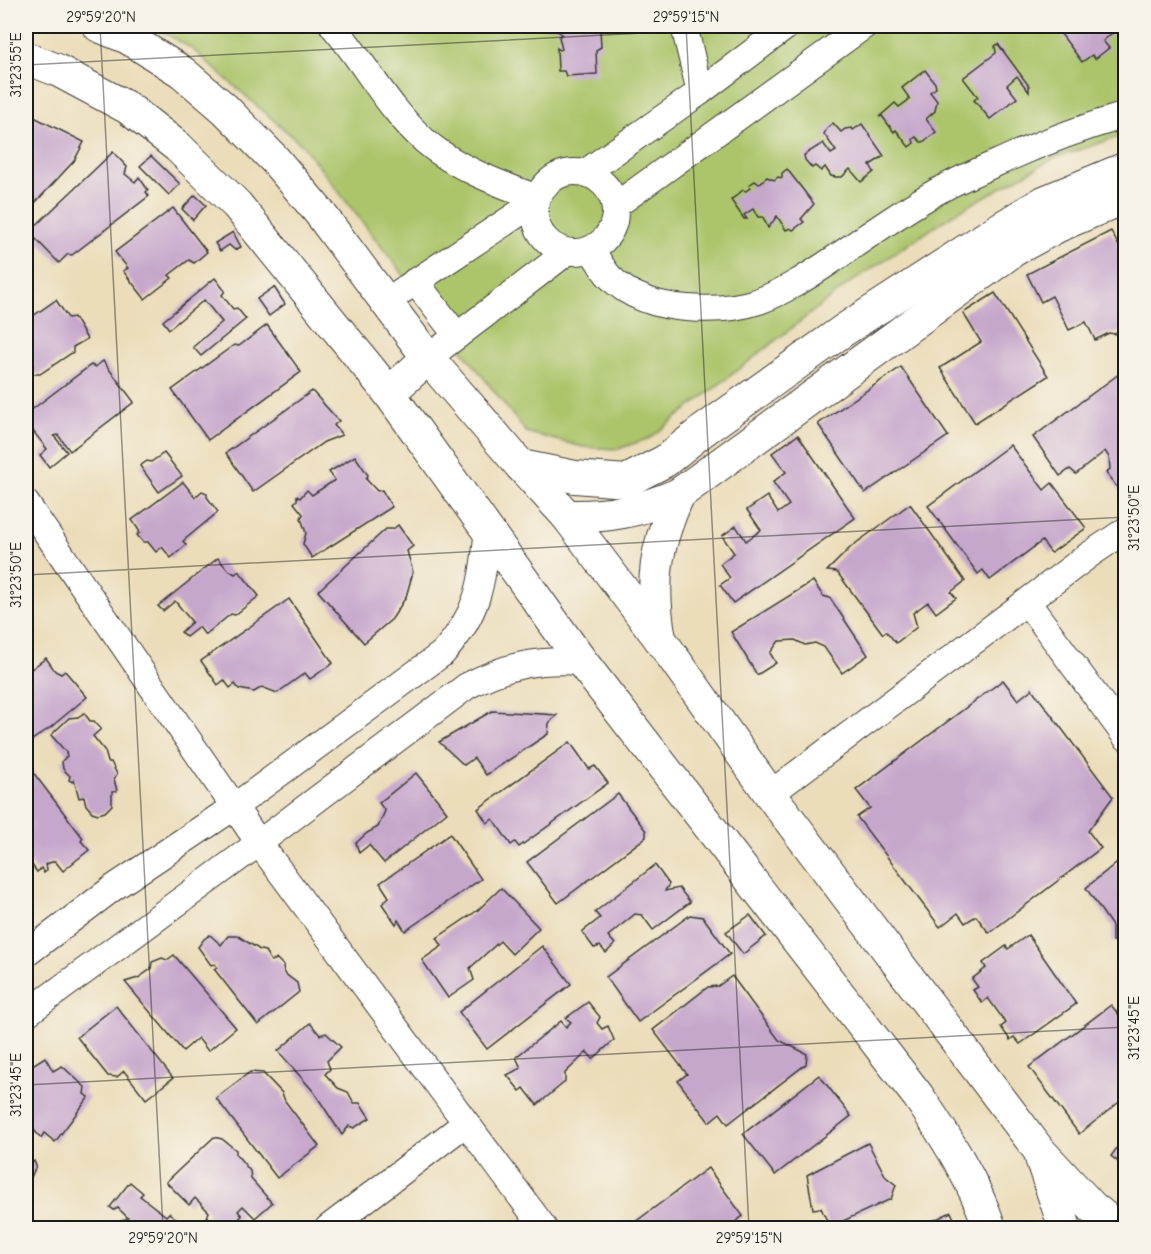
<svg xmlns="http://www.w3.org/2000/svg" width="1151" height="1254" viewBox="0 0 1151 1254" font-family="'Comic Neue',sans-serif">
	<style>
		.green { fill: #acc56a; stroke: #647043; stroke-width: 1.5 }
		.building { fill: #c6a7cc }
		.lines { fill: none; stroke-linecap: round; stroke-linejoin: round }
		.minor-casing { stroke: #3b3934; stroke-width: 28 }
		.tertiary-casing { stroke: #3b3934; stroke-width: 34 }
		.minor { stroke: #fff; stroke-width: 26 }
		.tertiary { stroke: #fff; stroke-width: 32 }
		.ticks { fill: none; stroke: #1c1c1c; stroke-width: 1.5; stroke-opacity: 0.45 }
		.neatline { fill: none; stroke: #1c1c1c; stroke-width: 2 }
		.ticks-label { font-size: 15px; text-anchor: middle; fill: #1c1c1c }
	</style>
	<rect width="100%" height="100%" fill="#f7f3e8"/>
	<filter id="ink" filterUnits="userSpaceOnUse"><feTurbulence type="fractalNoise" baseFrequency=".0167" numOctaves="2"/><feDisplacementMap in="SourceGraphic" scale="12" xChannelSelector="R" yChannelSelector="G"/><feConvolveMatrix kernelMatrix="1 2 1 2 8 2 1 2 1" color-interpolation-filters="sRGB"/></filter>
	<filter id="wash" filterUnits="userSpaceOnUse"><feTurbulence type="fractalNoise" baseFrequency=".008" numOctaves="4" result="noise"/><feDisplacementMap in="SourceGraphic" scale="24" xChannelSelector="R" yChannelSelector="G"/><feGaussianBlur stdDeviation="1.35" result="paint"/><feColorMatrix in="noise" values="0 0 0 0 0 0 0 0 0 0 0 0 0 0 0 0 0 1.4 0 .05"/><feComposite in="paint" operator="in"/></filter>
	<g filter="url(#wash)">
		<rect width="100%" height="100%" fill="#ebddb9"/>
		<!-- green -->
		<path class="green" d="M153,26H1125V135L1054,158L957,212L847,285L650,438L618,449L583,447L526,432L303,146L191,48Z"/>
		<g id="blocks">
			<!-- building -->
			<g class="building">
				<path d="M556,26H608L607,29L605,27L600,29L601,47L596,50L597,74L566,76L564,71H558L557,48L560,50L562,49L559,37L562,34L556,30Z"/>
				<path d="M1055,26H1120L1103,41L1109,48L1095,59L1092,55L1082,62Z"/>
				<path d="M998,44L1029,86V92L1017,76L1007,85L1017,98L990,119L974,100L978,97L963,78L996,53L995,46Z"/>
				<path d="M925,70L935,83L936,88L930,92L937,101L935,111L926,119L936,132L923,142H921L916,137L913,139L914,143L909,147L896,130L894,132L882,116L879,117L895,103L899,107L910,99L902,88Z"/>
				<path d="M26,113L84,142L74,161L35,203L26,193Z"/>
				<path d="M833,123L841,132L845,129L852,128L853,130L862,124L884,156L870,165L874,172L861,182L850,169L842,177H836L831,176L825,167L821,171L815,166L812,168L805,160L804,155L823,143L831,154L836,151L824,134L828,127Z"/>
				<path d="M113,152L127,167L125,174L135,182L139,177L148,190L146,192L149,196L72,255L68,254L59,263L29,232Z"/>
				<path d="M151,156L180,184L169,195L140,166Z"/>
				<path d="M787,169L814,204L801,219L804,222L793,230L790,228L786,230L777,216L768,228L763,217H758L753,209L744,215L747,219H744L731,200L743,190L746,191L750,188L749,185L755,181L759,184L767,177L774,180L778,177L782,178V173Z"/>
				<path d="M195,195L206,205L193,220L182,209Z"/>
				<path d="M173,208L207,252L194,263L189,260L169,275L172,278L145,299L123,271L128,268L115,252Z"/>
				<path d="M1111,231L1126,260V329L1114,334L1109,333L1095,340L1086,322L1069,330L1052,296L1041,302L1027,274Z"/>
				<path d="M233,232L241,247L235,250L229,245L220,251L215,243Z"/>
				<path d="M215,278L225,291L222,295L233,309L237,308L246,319L201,356L193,347L222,322L204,300L169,329L163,321Z"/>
				<path d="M274,287L285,304L269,316L257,299Z"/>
				<path d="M995,293L1048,376L975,423L940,368L981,342L963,313Z"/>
				<path d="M56,300L68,318L74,317L87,339L73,347V352L40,374H32L33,360L26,365V321Z"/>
				<path d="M267,325L301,372L208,440L172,390L234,345L239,346Z"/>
				<path d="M103,361L134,402L70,451L58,435L54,436L67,452L49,467L40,455L47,449L33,431L26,437V414L91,365L95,367Z"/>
				<path d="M901,367L948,436L865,493L818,424Z"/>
				<path d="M1119,374L1126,385V493L1123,495L1106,473L1110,469L1109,457L1105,451L1076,474L1070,469L1060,476L1033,437Z"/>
				<path d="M312,391L339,421L334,425L342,435L324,442L253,492L226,453Z"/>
				<path d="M798,435L855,518L733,603L720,585L730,578L720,564L734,553L722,536L736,526L746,541L761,530L747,510L767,496L778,513L789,505L773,482L786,472L772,453Z"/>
				<path d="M1010,445L1044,490L1052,483L1086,528L1051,553L1042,541L990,580L983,570L978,574L928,506Z"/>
				<path d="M164,453L182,476L159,492L140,466L147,461L151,462Z"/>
				<path d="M355,456L368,475L366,479L377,491L382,490L392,507L312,558L303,544L306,533L301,518L303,514L294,503L297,500V496L300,498L307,490L312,495L335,480L329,472Z"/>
				<path d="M183,482L195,497L202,491L207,493V497L218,512L183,541L186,545L171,558L162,547L156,552L148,542H143L137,535L140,532L132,520Z"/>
				<path d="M910,504L965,581L951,592L956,598L936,613L928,602L913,613L917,627L896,643L886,631L883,634L837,572L827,571L852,546Z"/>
				<path d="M398,525L413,546L407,551L413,572L406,597L392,619L364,643L318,591L386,529H393Z"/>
				<path d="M218,558L227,569L235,574L239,571L259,596L235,615L231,614L205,635L199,627L186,637L181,632L192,622L175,601L163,611L158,606Z"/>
				<path d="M813,581L823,596L830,598L868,655L842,673L824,647L815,643L805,645L795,640L779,641L770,653L776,663L757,675L731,632Z"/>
				<path d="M289,599L333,663L310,679L305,673L277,693L262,687L254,692L239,689L235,684L230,688L224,680L218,685L201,661Z"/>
				<path d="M46,658L55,671L61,674L65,671L87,697L51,727L26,744V673Z"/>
				<path d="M1003,680L1018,700L1032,689L1113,797L1088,831L1101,848L989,933L976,916L965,923L958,913L940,927L857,817L870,808L856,790Z"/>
				<path d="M492,711L557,715L549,723L548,734L486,775L474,758L464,765L439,742Z"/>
				<path d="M84,713L90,721H94L101,729L93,736L105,751L108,762H111L117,774L114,779L117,791L112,792V805L105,812L98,814L92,812L86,805L84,797L79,798L74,780L73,782L69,780L70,776L63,769L62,761L67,756L66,752L51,735L69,718L78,717Z"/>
				<path d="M570,742L589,769L595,766L608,783L519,847L515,842L511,845L493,819L487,823L478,809Z"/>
				<path d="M26,766L27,768L29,767L83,838L81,841L89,850L63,871L55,861L46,864L47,870L44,873L41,868L37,872L26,857Z"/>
				<path d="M416,773L447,812L384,863L369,845L359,853L356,843L367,833L378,827L385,811L379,803Z"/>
				<path d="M618,794L646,831V837L558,903L527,862Z"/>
				<path d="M450,834L481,879L405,931L398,920L396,924L382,904L389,897L380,883Z"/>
				<path d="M1122,858L1126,862V941H1112V926L1086,888Z"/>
				<path d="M655,865L669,884L665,891L679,888L690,902L653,930L642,915L635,914L608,936L615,944L606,953L600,946L594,948L582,932L600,918L595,912Z"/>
				<path d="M501,888L539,928L512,954L500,941L470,968L474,980L448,998L422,960L442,946L437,938L478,910Z"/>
				<path d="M690,915L703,917L730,954L638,1022L606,977Z"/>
				<path d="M750,915L766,936L743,954L726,932Z"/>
				<path d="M210,935L221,945L228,936H238L260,950L265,951L271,961L277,959L283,965L284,973L297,983L299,992L258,1025L214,969L217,967L215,964L211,965L198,947L204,939Z"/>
				<path d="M1028,935L1076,1004L1020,1044L1014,1037L1010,1040L1001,1027L1006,1023L988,998L982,1003L973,990L978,987L972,979L986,968L983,963L1006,946L1008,949Z"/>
				<path d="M542,946L571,984L487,1049L459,1012Z"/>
				<path d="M174,955L236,1028L208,1051L198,1038L183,1051L125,982L138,978L151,969L152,962L162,958L167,960Z"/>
				<path d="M732,976L779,1040L807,1054L806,1064L728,1124L720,1113L709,1122L678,1081L687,1074L653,1030L708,987L718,986Z"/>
				<path d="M588,1002L600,1017L597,1023L602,1029L608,1026L614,1040L593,1059L587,1052L565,1073V1082L537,1105L524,1088L520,1091L507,1075L521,1068L516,1057L561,1021L566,1027L571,1022L566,1018Z"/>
				<path d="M1111,1005L1126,1024V1092L1120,1096L1123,1099L1079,1134L1029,1067Z"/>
				<path d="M116,1006L173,1078L146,1099L124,1071L117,1077L108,1076L77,1037Z"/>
				<path d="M310,1023L320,1035L326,1033L341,1047L327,1061L330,1069L325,1074L338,1088L348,1092L354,1103H360L370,1118L354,1128L349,1126L342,1135L314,1092L278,1051Z"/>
				<path d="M45,1057L53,1071L62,1066L85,1087L84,1094L89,1097L55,1142L44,1133L41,1138L34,1130L30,1131L26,1126V1069Z"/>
				<path d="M250,1072L263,1073L282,1093L285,1101L319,1146L277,1178L216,1098Z"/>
				<path d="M819,1075L851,1116L775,1175L743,1134Z"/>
				<path d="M1126,1136V1168L1111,1156Z"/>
				<path d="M214,1137L222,1139L236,1150V1154L250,1171L251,1179L272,1203L255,1218L243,1206L238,1211L242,1216L228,1228H217L207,1217L209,1212L195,1198L189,1205L166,1182Z"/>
				<path d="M868,1143L886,1177L896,1185L891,1199L830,1227L821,1208L813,1209L807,1175Z"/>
				<path d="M26,1160L30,1165L34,1161L36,1166L29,1182L26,1180Z"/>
				<path d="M708,1168L743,1216L727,1228H627Z"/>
				<path d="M130,1182L143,1193L140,1196L166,1216L169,1213L179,1221V1225L183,1228H132L123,1220L128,1218L118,1208L114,1210L110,1207Z"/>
				<path d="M951,1212L958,1228H933L930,1222Z"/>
			</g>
		</g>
	</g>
	<g filter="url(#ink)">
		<use href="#blocks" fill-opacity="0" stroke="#3b3934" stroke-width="1.5"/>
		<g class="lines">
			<defs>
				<g id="minor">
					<path d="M333,26C365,63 388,109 426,142C458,169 498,183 537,198"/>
					<path d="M684,26L700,92"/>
					<circle cx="575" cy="212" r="40"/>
					<path d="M586,172L700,92L787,26"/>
					<path d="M615,206L864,26"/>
					<path d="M591,249C597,258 602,268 609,276C628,297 659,306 687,308C711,310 735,309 759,301C786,291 810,275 834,259C867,236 901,212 936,192C959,179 983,169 1006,159C1046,141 1084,127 1126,115"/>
					<path d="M415,281L457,336"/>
					<path d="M385,302L536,202"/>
					<path d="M428,358L567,252"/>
					<path d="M26,503L259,843L544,1228"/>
					<path d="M1027,602L1126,737"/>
					<path d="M770,794L1089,555L1126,530"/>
					<path d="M26,954L113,888L234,807L443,653C480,612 482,582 488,529"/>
					<path d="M26,1014L259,843L467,686C507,665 538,659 582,662"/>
					<path d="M328,1228L466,1123"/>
				</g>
				<g id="tertiary">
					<path d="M99,26L128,38L182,72L225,109L275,160L319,212L428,358L521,466L567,516L660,639L770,794L1038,1149L1092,1207L1118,1228"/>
					<path d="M26,58L57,70L128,108L178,147L237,205L389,393L582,662L918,1096C946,1137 974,1181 990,1228"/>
					<path d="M389,393L428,358"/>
					<path d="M521,466L575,477L626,481L665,461L701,432L844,330L999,229L1044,202L1126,168"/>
					<path d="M567,516C609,517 640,511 679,494L1014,250L1058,226L1126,197"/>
					<path d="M660,639C650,582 655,547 679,494"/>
					<path d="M1041,1158L1065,1228"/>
				</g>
			</defs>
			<!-- minor casing -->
			<use href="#minor" class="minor-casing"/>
			<!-- tertiary casing -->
			<use href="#tertiary" class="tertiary-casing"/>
			<!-- minor -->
			<use href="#minor" class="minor"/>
			<!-- tertiary -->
			<use href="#tertiary" class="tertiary"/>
		</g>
	</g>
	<!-- ticks -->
	<path class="ticks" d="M100,26L163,1228M686,26L749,1228M26,65L780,26M26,575L1126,517M26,1085L1126,1027"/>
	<!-- margin -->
	<rect width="1151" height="1254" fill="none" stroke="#f7f3e8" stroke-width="66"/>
	<rect x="33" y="33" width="1085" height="1188" class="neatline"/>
	<g class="ticks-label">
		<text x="101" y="22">29°59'20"N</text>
		<text x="686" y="22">29°59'15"N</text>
		<text transform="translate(16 65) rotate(-90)" y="5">31°23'55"E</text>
		<text transform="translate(1134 518) rotate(-90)" y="5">31°23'50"E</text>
		<text transform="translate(16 575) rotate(-90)" y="5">31°23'50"E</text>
		<text transform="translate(1134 1028) rotate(-90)" y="5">31°23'45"E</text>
		<text transform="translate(16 1085) rotate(-90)" y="5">31°23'45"E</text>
		<text x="163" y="1243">29°59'20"N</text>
		<text x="749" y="1243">29°59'15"N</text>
	</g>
</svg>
